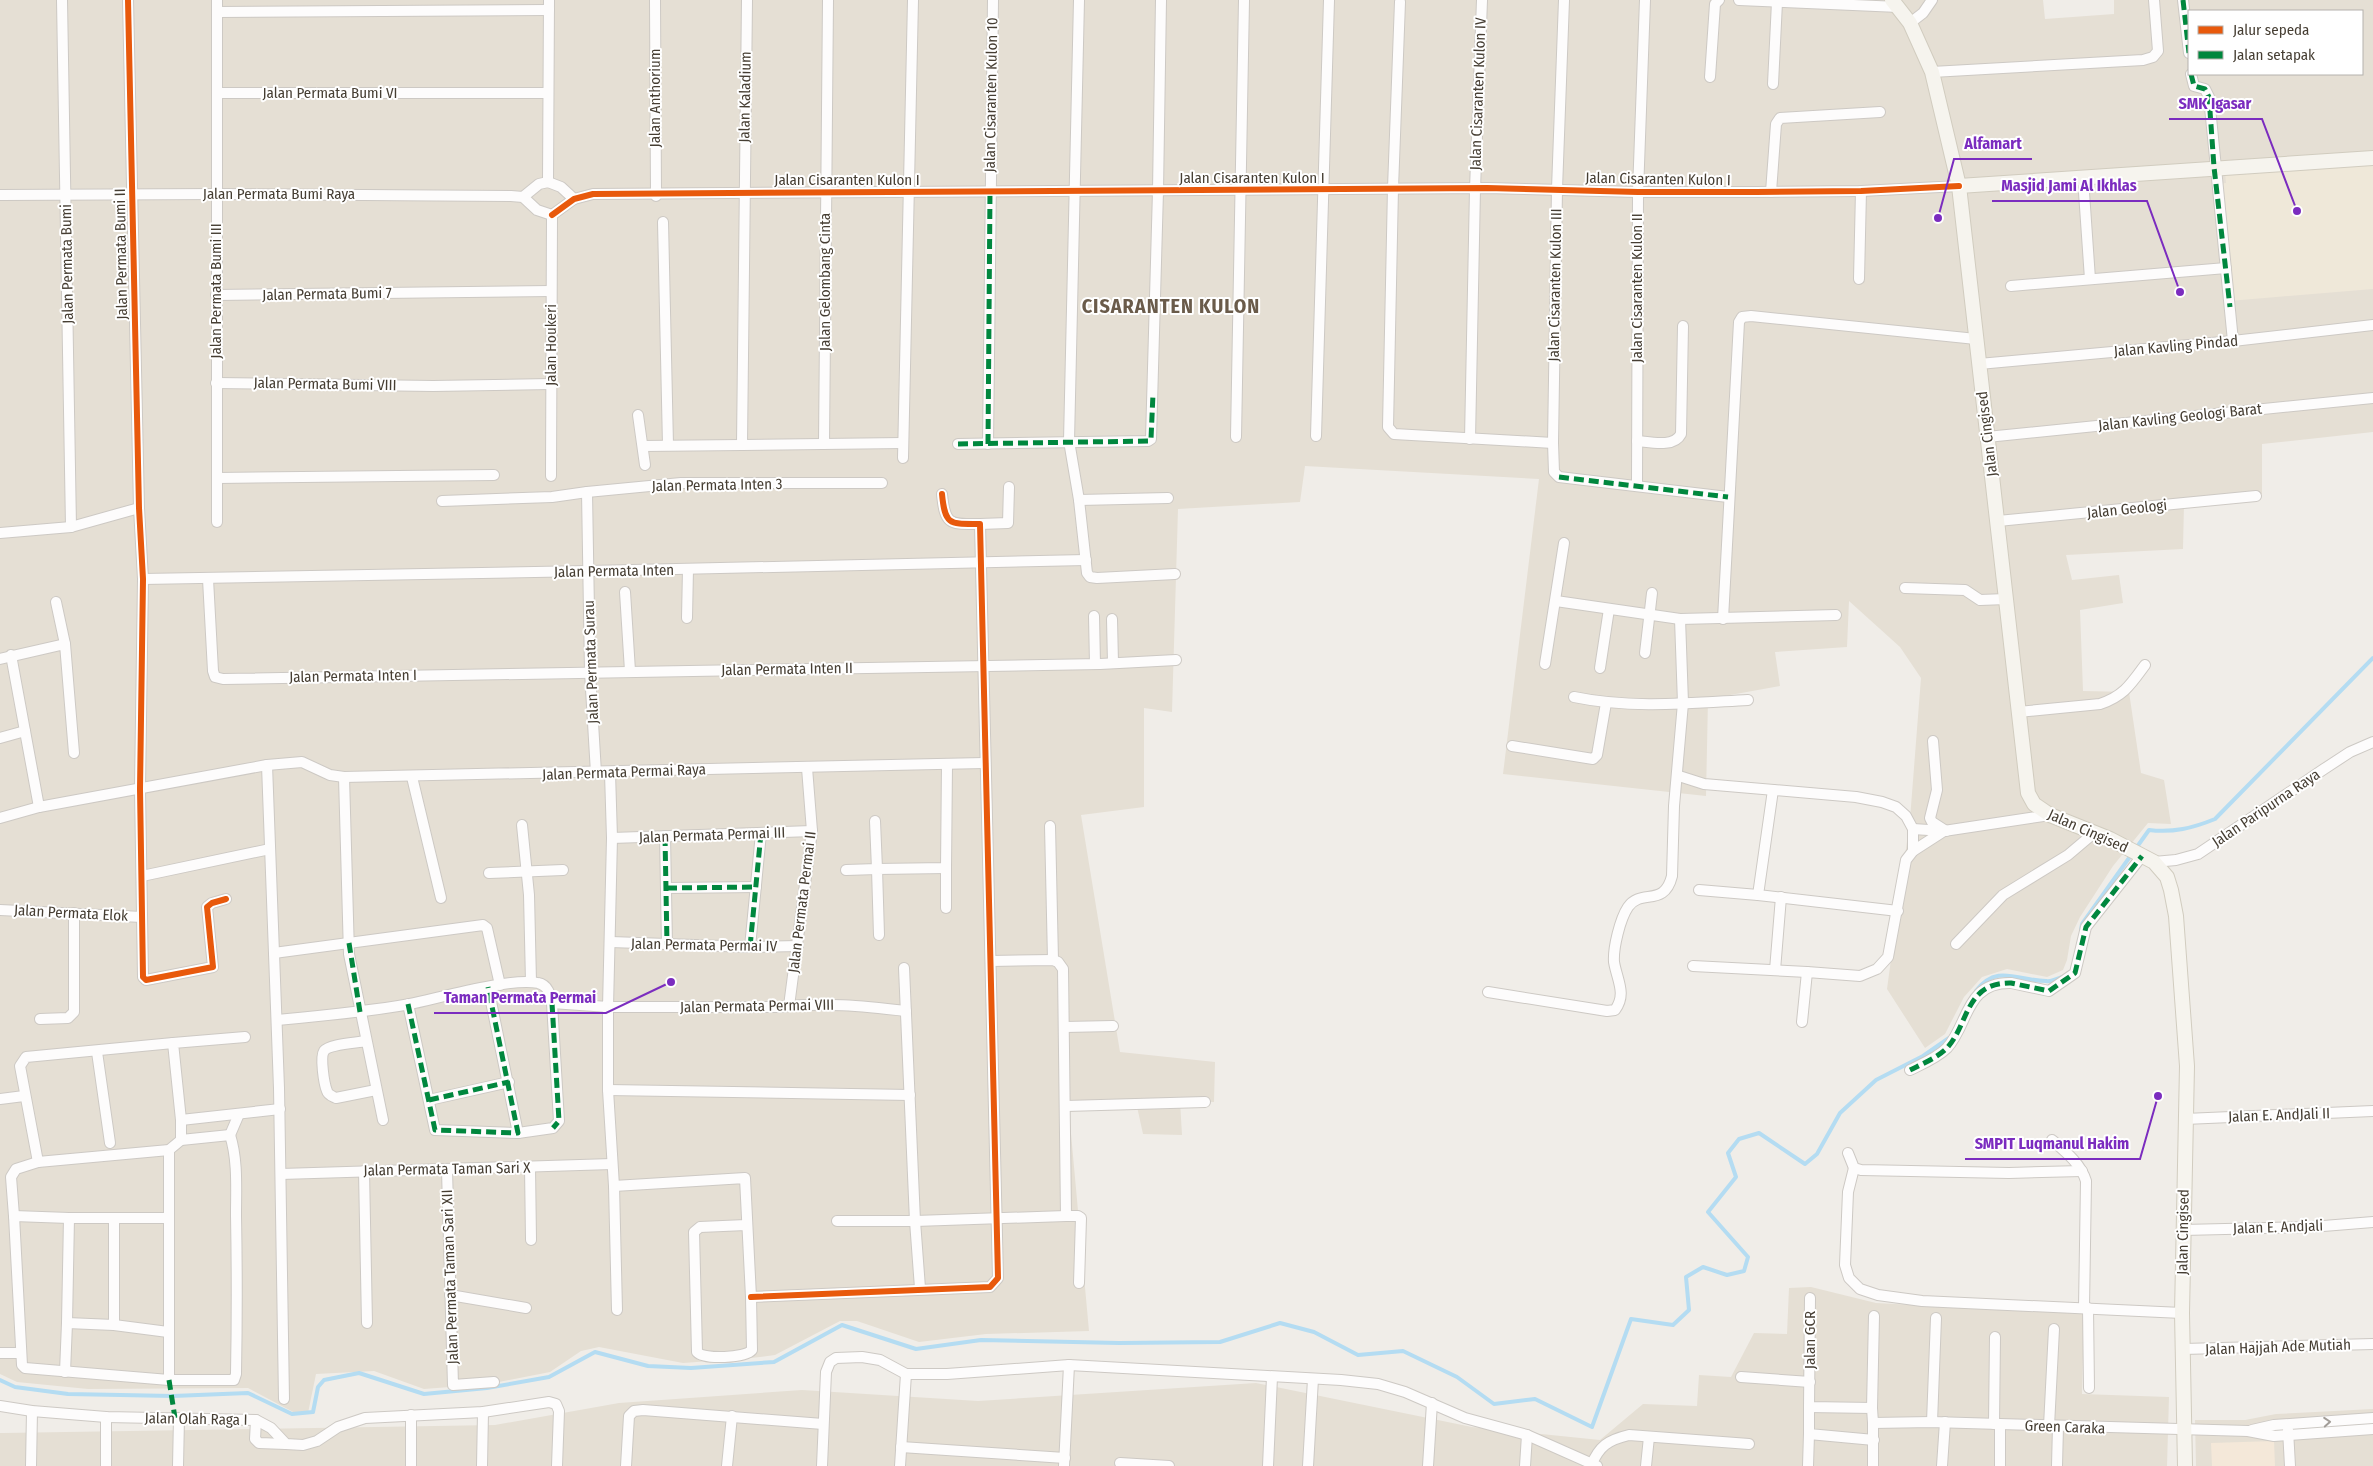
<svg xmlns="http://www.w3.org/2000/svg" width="2373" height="1466" viewBox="0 0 2373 1466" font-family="'Fira Sans Condensed',sans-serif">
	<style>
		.residential { fill: #e5dfd4; fill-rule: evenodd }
		.commercial { fill: #f4e8d9 }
		.education { fill: #efe8d9 }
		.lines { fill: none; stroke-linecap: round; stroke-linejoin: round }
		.stream { stroke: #b4dcf2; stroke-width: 4 }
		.minor-casing { stroke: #cdc9c4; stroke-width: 12 }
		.secondary-casing { stroke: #d1ccbf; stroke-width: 16 }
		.minor { stroke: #fdfcfc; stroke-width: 10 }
		.secondary { stroke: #f6f4ee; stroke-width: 14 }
		.quiet { stroke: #00873e; stroke-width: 5; stroke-dasharray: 10 5; stroke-linecap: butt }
		.cycleway-casing { stroke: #fff; stroke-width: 9 }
		.cycleway { stroke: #e8590c; stroke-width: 6 }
		.oneway { stroke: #a29d98 }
		.labels { text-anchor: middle; stroke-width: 4; stroke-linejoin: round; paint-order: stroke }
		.street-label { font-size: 15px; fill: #463e33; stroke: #fff }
		.district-label { font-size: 20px; font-weight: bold; letter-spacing: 1px; fill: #6a5b4a; stroke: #fff }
		.leader { fill: none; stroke: #7b2cbf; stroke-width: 2 }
		.callout-dot { fill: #7b2cbf; stroke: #fff; stroke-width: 2 }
		.callout-label { font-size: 16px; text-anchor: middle; font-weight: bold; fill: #7b2cbf; stroke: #fff; stroke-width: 4; stroke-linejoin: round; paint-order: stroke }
	</style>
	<rect width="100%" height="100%" fill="#f0ede8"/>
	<!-- residential -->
	<g class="residential">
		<path d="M0,0H2043L2045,19L2114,14V0H2373V432L2262,444V494L2184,504L2183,549L2066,555L2072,580L2119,575L2123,603L2080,610L2083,691L2129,692L2141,773L2164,780L2171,824L2148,823L2113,866L2080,917L2071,936L2067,960L2063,970L2047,977L2007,969L1982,977L1964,997L1945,1034L1925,1048L1887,989L1910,819L1921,678L1900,647L1849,601L1847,647L1775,652L1780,686L1708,699L1706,796L1503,774L1539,479L1305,466L1300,502L1178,509L1172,712L1144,708V807L1081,815L1120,1052L1215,1062L1214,1102L1180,1101L1182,1135L1143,1134L1136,1102L1069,1112L1089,1331L986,1334L919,1342L857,1321H840L775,1355L751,1358L683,1363L599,1347L581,1351L550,1372L489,1384L424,1389L374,1371L316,1374L308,1413L297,1414L248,1388L88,1389L17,1382L0,1374ZM2189,11H2362V74H2189Z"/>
		<path d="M1811,1287L1876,1303L2084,1314L2082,1394L2169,1397L2167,1466H0V1433H3L495,1425L619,1403L802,1390L978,1401L1256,1383L1472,1427L1600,1440L1643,1404L1697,1406L1699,1375L1731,1377L1754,1333L1787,1334L1789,1288Z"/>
		<path d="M2373,1409V1466H2196L2195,1420H2245L2276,1414Z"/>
	</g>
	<!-- commercial -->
	<path class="commercial" d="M2274,1441L2275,1466H2212L2211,1443Z"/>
	<!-- education -->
	<path class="education" d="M2373,164V289L2229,301L2217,184L2226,183L2225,173Z"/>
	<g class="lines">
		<!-- stream -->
		<g class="stream">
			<path d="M2081,930L2082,924L2149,830C2173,833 2193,828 2215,819L2373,658"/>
			<path d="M1976,991C1997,963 2018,981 2046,981C2051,982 2057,979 2062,977"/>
			<path d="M0,1380L15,1387L68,1394L173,1396L248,1393L292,1414L313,1412L318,1387L324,1380L359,1373L424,1394L487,1388L549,1377L595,1352L648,1366L691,1368L774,1362L842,1325L916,1349L981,1340L1119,1343L1220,1342L1280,1323L1314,1332L1358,1355L1403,1351L1457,1377L1494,1404L1535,1399L1592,1427L1631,1319L1673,1325L1689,1310L1686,1277L1703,1267L1727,1275L1744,1271L1748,1257L1708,1212L1736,1177L1728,1153L1739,1139L1759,1133L1805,1164L1817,1154L1840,1113L1876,1080L1923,1056L1949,1038"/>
		</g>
		<defs>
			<g id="minor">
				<path d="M62,0L71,527"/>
				<path d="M128,0L139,508L143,579L140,789L143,977L146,980L213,967L207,907L212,903L226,899"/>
				<path d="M217,0V522"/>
				<path d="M655,0L656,196"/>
				<path d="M747,0L742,445L903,443"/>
				<path d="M1079,0L1069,441L1079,500L1087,573L1090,577L1097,578L1175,574"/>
				<path d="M1564,0L1557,189L1553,443L1554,472L1559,477L1728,497"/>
				<path d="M1739,0L1899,7"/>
				<path d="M2183,0L2189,53"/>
				<path d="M1400,2L1393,188L1388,427L1394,434L1553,443"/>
				<path d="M217,12L549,10"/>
				<path d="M1910,23L1923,13L1932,0"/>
				<path d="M1932,72L2143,60L2153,57L2158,51L2154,0"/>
				<path d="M2191,74L2194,86L2205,89L2209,97L2233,341"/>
				<path d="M1710,77L1715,4L1719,0"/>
				<path d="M1773,84L1777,2"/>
				<path d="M217,93H547"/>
				<path d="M2083,178L2090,279"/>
				<path d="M548,182L561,187L574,199"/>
				<path d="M1771,192L1776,124L1780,118L1880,112"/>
				<path d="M0,195L217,194L511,196L523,197L537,210L552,215"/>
				<path d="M523,197L539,184L548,182L549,0"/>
				<path d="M552,215L574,199L593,194L1487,188L1638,192H1756L1861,191L1959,186"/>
				<path d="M663,222L668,445"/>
				<path d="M1859,279L1861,191"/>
				<path d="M2011,286L2226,268"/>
				<path d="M216,295L551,291"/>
				<path d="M1979,364L2233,341L2373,325"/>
				<path d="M216,383L433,386L551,384"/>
				<path d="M638,415L645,465"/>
				<path d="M1316,436L1329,0"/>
				<path d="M1236,437L1244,0"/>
				<path d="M1987,437L2373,398"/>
				<path d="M1470,439L1475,189L1482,0"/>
				<path d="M1637,441C1650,442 1674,448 1681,434L1683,326"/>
				<path d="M824,444L828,0"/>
				<path d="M958,444L1148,441L1151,439L1158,191L1161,0"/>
				<path d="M988,444L993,0"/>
				<path d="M643,446L742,445"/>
				<path d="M903,458L913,0"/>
				<path d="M551,476L552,215"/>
				<path d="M218,478L494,475"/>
				<path d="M1637,486L1638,192L1645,0"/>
				<path d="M587,492L590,672L596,773"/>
				<path d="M1079,500L1168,498"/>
				<path d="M442,501L552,497L587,492L681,483H882"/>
				<path d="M1998,521L2256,496"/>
				<path d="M980,524L1008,523L1009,487"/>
				<path d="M0,533L71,527L139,508"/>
				<path d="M143,579L588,571L1086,560"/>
				<path d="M208,579L213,671L215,677L223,679L1100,664L1176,660"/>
				<path d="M1905,588L1965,590L1980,600L2006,599"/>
				<path d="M625,592L630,671"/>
				<path d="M1556,601L1680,619L1836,615"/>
				<path d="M56,602L65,644"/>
				<path d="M1094,616L1095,664"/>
				<path d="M687,618L688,569"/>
				<path d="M1112,619L1113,663"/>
				<path d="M1723,619L1739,322L1742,317L1751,316L1976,339"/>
				<path d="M1645,653L1652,593"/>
				<path d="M11,655L39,807"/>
				<path d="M0,659L65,644L74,753"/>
				<path d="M1545,664L1564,543"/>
				<path d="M1600,668L1609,609"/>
				<path d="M1574,697C1631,709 1691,703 1748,700"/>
				<path d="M2018,712L2100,704C2124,696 2131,684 2145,665"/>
				<path d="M0,738L25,731"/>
				<path d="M1933,741L1937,790L1930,818L1932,822L1946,831"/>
				<path d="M1512,746L1593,759L1597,755L1606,703"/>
				<path d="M267,765L279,1088L284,1399"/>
				<path d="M1679,776L1704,784L1856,797L1882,802L1896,807L1906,816L1913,829V851"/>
				<path d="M344,777L349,954L383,1120"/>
				<path d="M412,777L441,898"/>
				<path d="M1773,790L1758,895L1898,911"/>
				<path d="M0,818L39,807L267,765L302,762L330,775L344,777L984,763"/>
				<path d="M522,825L529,895L531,982"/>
				<path d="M1050,826L1053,960"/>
				<path d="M1913,829L1944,831"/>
				<path d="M665,836L667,945"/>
				<path d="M612,838L812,831"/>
				<path d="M2154,862L2176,860L2198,854L2324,769L2350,752L2373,742"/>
				<path d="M946,868V908"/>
				<path d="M846,870L877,869L875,821"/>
				<path d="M489,873L563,870"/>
				<path d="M142,876L270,849"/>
				<path d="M667,888L756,887"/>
				<path d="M1699,890L1758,895"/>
				<path d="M0,910L142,917"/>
				<path d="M879,935L877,869L946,868L947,764"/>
				<path d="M611,942L750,947L798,946"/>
				<path d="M1956,944L2003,895L2068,855L2094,833"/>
				<path d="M750,947L761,833"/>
				<path d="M274,953L483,925L487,928L500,985"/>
				<path d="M991,961L1053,960L1058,962L1063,969L1066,1216H1078L1081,1218L1079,1283"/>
				<path d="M1693,966L1807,972"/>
				<path d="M904,968L915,1221L920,1288"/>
				<path d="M1775,970L1781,897"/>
				<path d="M488,987L518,1133"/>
				<path d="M1488,992L1607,1011L1615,1010C1627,994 1617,980 1614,962C1613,948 1620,919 1628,907C1641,888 1664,908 1672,876L1674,806L1683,703L1680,619"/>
				<path d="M552,1003L608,1007L612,838L610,773"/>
				<path d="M789,1006L812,831L807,768"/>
				<path d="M40,1019L68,1018L74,1012V913"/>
				<path d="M277,1020C321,1016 366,1012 410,1004C439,998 512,977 538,983C548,985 550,994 552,1003L559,1121L553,1128L518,1133L435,1130L408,1004"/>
				<path d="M1802,1022L1807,972L1860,976L1877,969L1888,957L1906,860L1913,851L1944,831L2050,815"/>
				<path d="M1065,1027L1113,1026"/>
				<path d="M245,1037L173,1043L181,1120L280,1109"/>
				<path d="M366,1041C356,1043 329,1044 324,1051C320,1057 324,1084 327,1091C328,1095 332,1096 336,1098L376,1090"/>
				<path d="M173,1043L26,1057L20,1066L38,1162L169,1150L181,1140V1120"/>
				<path d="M97,1052L110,1143"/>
				<path d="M1910,1070C1922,1064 1937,1058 1947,1048C1969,1024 1965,982 2011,983L2049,991L2075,973L2086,927L2142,856"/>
				<path d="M608,1090L910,1095"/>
				<path d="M0,1099L24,1096"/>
				<path d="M429,1100L509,1082"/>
				<path d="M1066,1106L1205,1102"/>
				<path d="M2185,1119L2373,1111"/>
				<path d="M230,1135L239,1114"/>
				<path d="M2052,1140C2066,1152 2081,1164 2086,1181L2084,1308"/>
				<path d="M1848,1153L1854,1168L1861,1170L2009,1173L2082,1171"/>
				<path d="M530,1167L531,1240"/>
				<path d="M1854,1168L1848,1192L1845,1265L1849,1278L1860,1289L1878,1295L1922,1301L2182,1313"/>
				<path d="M447,1170L453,1385L494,1382"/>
				<path d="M364,1171L367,1323"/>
				<path d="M281,1174L612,1164"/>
				<path d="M614,1186L617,1310"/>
				<path d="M14,1216L11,1177L16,1169L38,1162"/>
				<path d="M69,1218L14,1216L22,1365L25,1368L169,1380H234L236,1374C237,1321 237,1268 236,1215C236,1189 238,1160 230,1135L181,1140"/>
				<path d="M837,1221H915L1066,1216"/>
				<path d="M746,1225L700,1227L694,1232L697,1352C704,1360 745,1358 752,1350L751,1297L745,1178L614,1186L608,1090V1007H779C822,1002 863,1006 906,1011"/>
				<path d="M2183,1230L2311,1227L2373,1222"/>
				<path d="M450,1295L526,1308"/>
				<path d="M751,1297L990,1287L998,1278L980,524C950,524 945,526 942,494"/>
				<path d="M1810,1298L1809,1407L1872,1408L1873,1423L1932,1422L2248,1431L2274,1436L2373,1429"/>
				<path d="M2088,1308L2089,1388"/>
				<path d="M114,1325V1219"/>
				<path d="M168,1332L114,1325L67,1323L69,1218H169"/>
				<path d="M2183,1349L2373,1344"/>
				<path d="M0,1353H20"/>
				<path d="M65,1372L67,1323"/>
				<path d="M1741,1377L1810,1382"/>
				<path d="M169,1380V1150"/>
				<path d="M0,1406L32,1411L106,1417L256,1420L271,1428L286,1444L303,1445L317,1441L338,1427L365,1418L483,1412L549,1402L556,1404L559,1411L557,1466"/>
				<path d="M1809,1407V1434L1874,1440"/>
				<path d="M1872,1408L1874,1316"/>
				<path d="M106,1417V1466"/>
				<path d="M256,1420L255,1439L259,1443L286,1444"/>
				<path d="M1932,1422L1936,1318"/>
				<path d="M1994,1424L1995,1337"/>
				<path d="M2049,1426L2054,1329"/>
				<path d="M2252,1430L2274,1425L2373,1418"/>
				<path d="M2288,1430L2290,1466"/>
				<path d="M901,1447L1065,1458"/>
				<path d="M1120,1463L1169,1466"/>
				<path d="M31,1466L32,1411"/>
				<path d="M178,1466L179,1418"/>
				<path d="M411,1466V1415"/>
				<path d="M482,1466L483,1412"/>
				<path d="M626,1466L629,1416L634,1411L643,1410L823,1424"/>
				<path d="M727,1466L732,1416"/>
				<path d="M822,1466L826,1372L830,1362L836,1358L862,1357L880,1360L906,1374H947L1069,1365L1341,1380L1378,1384L1405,1392L1465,1418L1527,1435L1597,1466"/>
				<path d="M900,1466L906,1374"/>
				<path d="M1064,1466L1069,1365"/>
				<path d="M1268,1466L1272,1377"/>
				<path d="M1308,1466L1313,1379"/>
				<path d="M1428,1466L1432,1403"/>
				<path d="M1525,1466L1527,1435"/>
				<path d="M1591,1466C1599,1446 1608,1440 1629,1435L1749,1444"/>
				<path d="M1646,1466L1649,1437"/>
				<path d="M1808,1466L1809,1434"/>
				<path d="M1873,1466V1423"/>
				<path d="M1942,1466L1945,1422"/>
				<path d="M2000,1466V1425"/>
				<path d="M2057,1466L2058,1426"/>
			</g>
			<g id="secondary">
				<path d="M1892,0L1910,23L1932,72L1959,186L2028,793L2034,804L2050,815L2110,839L2154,862L2167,877L2171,890L2176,916L2187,1066L2182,1313L2185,1466"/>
				<path d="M1959,186L2373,158"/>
			</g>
		</defs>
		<!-- minor casing -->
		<use href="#minor" class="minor-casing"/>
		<!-- secondary casing -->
		<use href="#secondary" class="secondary-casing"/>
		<!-- minor -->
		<use href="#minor" class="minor"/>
		<!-- secondary -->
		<use href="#secondary" class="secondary"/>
		<!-- quiet -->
		<g class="quiet">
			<path d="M2183,0L2189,53"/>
			<path d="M2191,74L2194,86L2205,89L2209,97L2214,167L2230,307"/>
			<path d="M958,444L1148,441L1151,439L1153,394"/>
			<path d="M988,444L990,190"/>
			<path d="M1559,477L1728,497"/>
			<path d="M665,836L667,945"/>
			<path d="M667,888L756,887"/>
			<path d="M349,943L360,1012"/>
			<path d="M750,947L761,833"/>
			<path d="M552,1003L559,1121L553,1128"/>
			<path d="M408,1004L435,1130L518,1133L488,987"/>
			<path d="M1910,1070C1922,1064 1937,1058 1947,1048C1969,1024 1965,982 2011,983L2049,991L2075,973L2086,927L2142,856"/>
			<path d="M429,1100L509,1082"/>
			<path d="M169,1380L175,1418"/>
		</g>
		<defs>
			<g id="cycleway">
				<path d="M128,0L139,508L143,579L140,789L143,977L146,980L213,967L207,907L212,903L226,899"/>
				<path d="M552,215L574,199L593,194L1487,188L1638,192H1756L1861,191L1959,186"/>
				<path d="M751,1297L990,1287L998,1278L980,524C950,524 945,526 942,494"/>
			</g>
		</defs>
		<!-- cycleway casing -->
		<use href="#cycleway" class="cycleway-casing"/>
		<!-- cycleway -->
		<use href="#cycleway" class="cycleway"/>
	</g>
	<!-- one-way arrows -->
	<defs><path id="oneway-chevron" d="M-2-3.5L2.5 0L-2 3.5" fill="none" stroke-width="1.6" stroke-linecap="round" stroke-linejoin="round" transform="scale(1.25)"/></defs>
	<use class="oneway" href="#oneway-chevron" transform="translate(2327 1422) rotate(-4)"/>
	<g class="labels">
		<!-- street labels -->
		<g class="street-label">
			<text x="330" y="98">Jalan Permata Bumi VI</text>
			<text transform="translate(1478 94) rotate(-88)" y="5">Jalan Cisaranten Kulon IV</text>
			<text transform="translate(991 95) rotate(-89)" y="5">Jalan Cisaranten Kulon 10</text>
			<text transform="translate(745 97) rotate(-89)" y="5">Jalan Kaladium</text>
			<text transform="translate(655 98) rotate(-90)" y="5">Jalan Anthorium</text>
			<text x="1252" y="183">Jalan Cisaranten Kulon I</text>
			<text transform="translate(1658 179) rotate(1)" y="5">Jalan Cisaranten Kulon I</text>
			<text x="847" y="185">Jalan Cisaranten Kulon I</text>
			<text x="279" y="199">Jalan Permata Bumi Raya</text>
			<text transform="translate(121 254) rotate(-91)" y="5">Jalan Permata Bumi II</text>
			<text transform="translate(67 264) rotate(-91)" y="5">Jalan Permata Bumi</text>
			<text transform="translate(825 282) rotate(-90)" y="5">Jalan Gelombang Cinta</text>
			<text transform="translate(1555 285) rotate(-89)" y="5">Jalan Cisaranten Kulon III</text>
			<text transform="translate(1637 288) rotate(-90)" y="5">Jalan Cisaranten Kulon II</text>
			<text transform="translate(216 291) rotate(-90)" y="5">Jalan Permata Bumi III</text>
			<text transform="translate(327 294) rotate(-1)" y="5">Jalan Permata Bumi 7</text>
			<text transform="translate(551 345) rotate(-90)" y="5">Jalan Houkeri</text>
			<text transform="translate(2176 346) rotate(-5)" y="5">Jalan Kavling Pindad</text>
			<text transform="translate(325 384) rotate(1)" y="5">Jalan Permata Bumi VIII</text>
			<text transform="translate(2180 417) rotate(-6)" y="5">Jalan Kavling Geologi Barat</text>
			<text transform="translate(1987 434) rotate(-97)" y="5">Jalan Cingised</text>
			<text transform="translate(717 485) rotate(-1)" y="5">Jalan Permata Inten 3</text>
			<text transform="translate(2127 509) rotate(-6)" y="5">Jalan Geologi</text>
			<text transform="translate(614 571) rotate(-1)" y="5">Jalan Permata Inten</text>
			<text transform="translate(591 662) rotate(-92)" y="5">Jalan Permata Surau</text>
			<text transform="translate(787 669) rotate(-1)" y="5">Jalan Permata Inten II</text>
			<text transform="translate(353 676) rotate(-1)" y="5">Jalan Permata Inten I</text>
			<text transform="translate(624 772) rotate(-2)" y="5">Jalan Permata Permai Raya</text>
			<text transform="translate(2266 808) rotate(-34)" y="5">Jalan Paripurna Raya</text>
			<text transform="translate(2088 831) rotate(24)" y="5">Jalan Cingised</text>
			<text transform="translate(712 835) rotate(-2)" y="5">Jalan Permata Permai III</text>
			<text transform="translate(802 902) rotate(-83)" y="5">Jalan Permata Permai II</text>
			<text transform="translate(71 913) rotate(3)" y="5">Jalan Permata Elok</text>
			<text transform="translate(704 945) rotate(1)" y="5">Jalan Permata Permai IV</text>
			<text transform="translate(757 1006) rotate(-1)" y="5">Jalan Permata Permai VIII</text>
			<text transform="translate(2279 1115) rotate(-2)" y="5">Jalan E. AndJali II</text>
			<text transform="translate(447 1169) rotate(-1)" y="5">Jalan Permata Taman Sari X</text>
			<text transform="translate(2278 1227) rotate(-2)" y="5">Jalan E. Andjali</text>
			<text transform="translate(2183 1232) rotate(-89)" y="5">Jalan Cingised</text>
			<text transform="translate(450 1277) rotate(-92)" y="5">Jalan Permata Taman Sari XII</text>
			<text transform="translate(1810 1340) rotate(-90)" y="5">Jalan GCR</text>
			<text transform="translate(2278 1347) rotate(-2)" y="5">Jalan Hajjah Ade Mutiah</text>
			<text transform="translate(196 1419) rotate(1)" y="5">Jalan Olah Raga I</text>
			<text transform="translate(2065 1427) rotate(2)" y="5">Green Caraka</text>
		</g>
		<!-- district labels -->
		<g class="district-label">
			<text x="1171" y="313">CISARANTEN KULON</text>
		</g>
	</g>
	<!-- callouts -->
	<path class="leader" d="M2297 211L2262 119H2169M1938 218L1954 159H2032M2180 292L2147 201H1992M671 982L606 1013H434M2158 1096L2140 1159H1965"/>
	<g class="callout-dot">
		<circle cx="2297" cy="211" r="5"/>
		<circle cx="1938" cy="218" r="5"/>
		<circle cx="2180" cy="292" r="5"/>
		<circle cx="671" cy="982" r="5"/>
		<circle cx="2158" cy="1096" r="5"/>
	</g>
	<g class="callout-label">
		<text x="2215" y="109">SMK Igasar</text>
		<text x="1993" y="149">Alfamart</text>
		<text x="2069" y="191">Masjid Jami Al Ikhlas</text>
		<text x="520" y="1003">Taman Permata Permai</text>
		<text x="2052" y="1149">SMPIT Luqmanul Hakim</text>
	</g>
	<!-- legend -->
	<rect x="2188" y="10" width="175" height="65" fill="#ffffff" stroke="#b5b2ad"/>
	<rect x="2198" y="26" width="25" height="8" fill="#e8590c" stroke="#b5b2ad"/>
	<text x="2233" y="35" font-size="15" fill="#463e33">Jalur sepeda</text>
	<rect x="2198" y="51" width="25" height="8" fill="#00873e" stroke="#b5b2ad"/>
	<text x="2233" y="60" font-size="15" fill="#463e33">Jalan setapak</text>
</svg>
